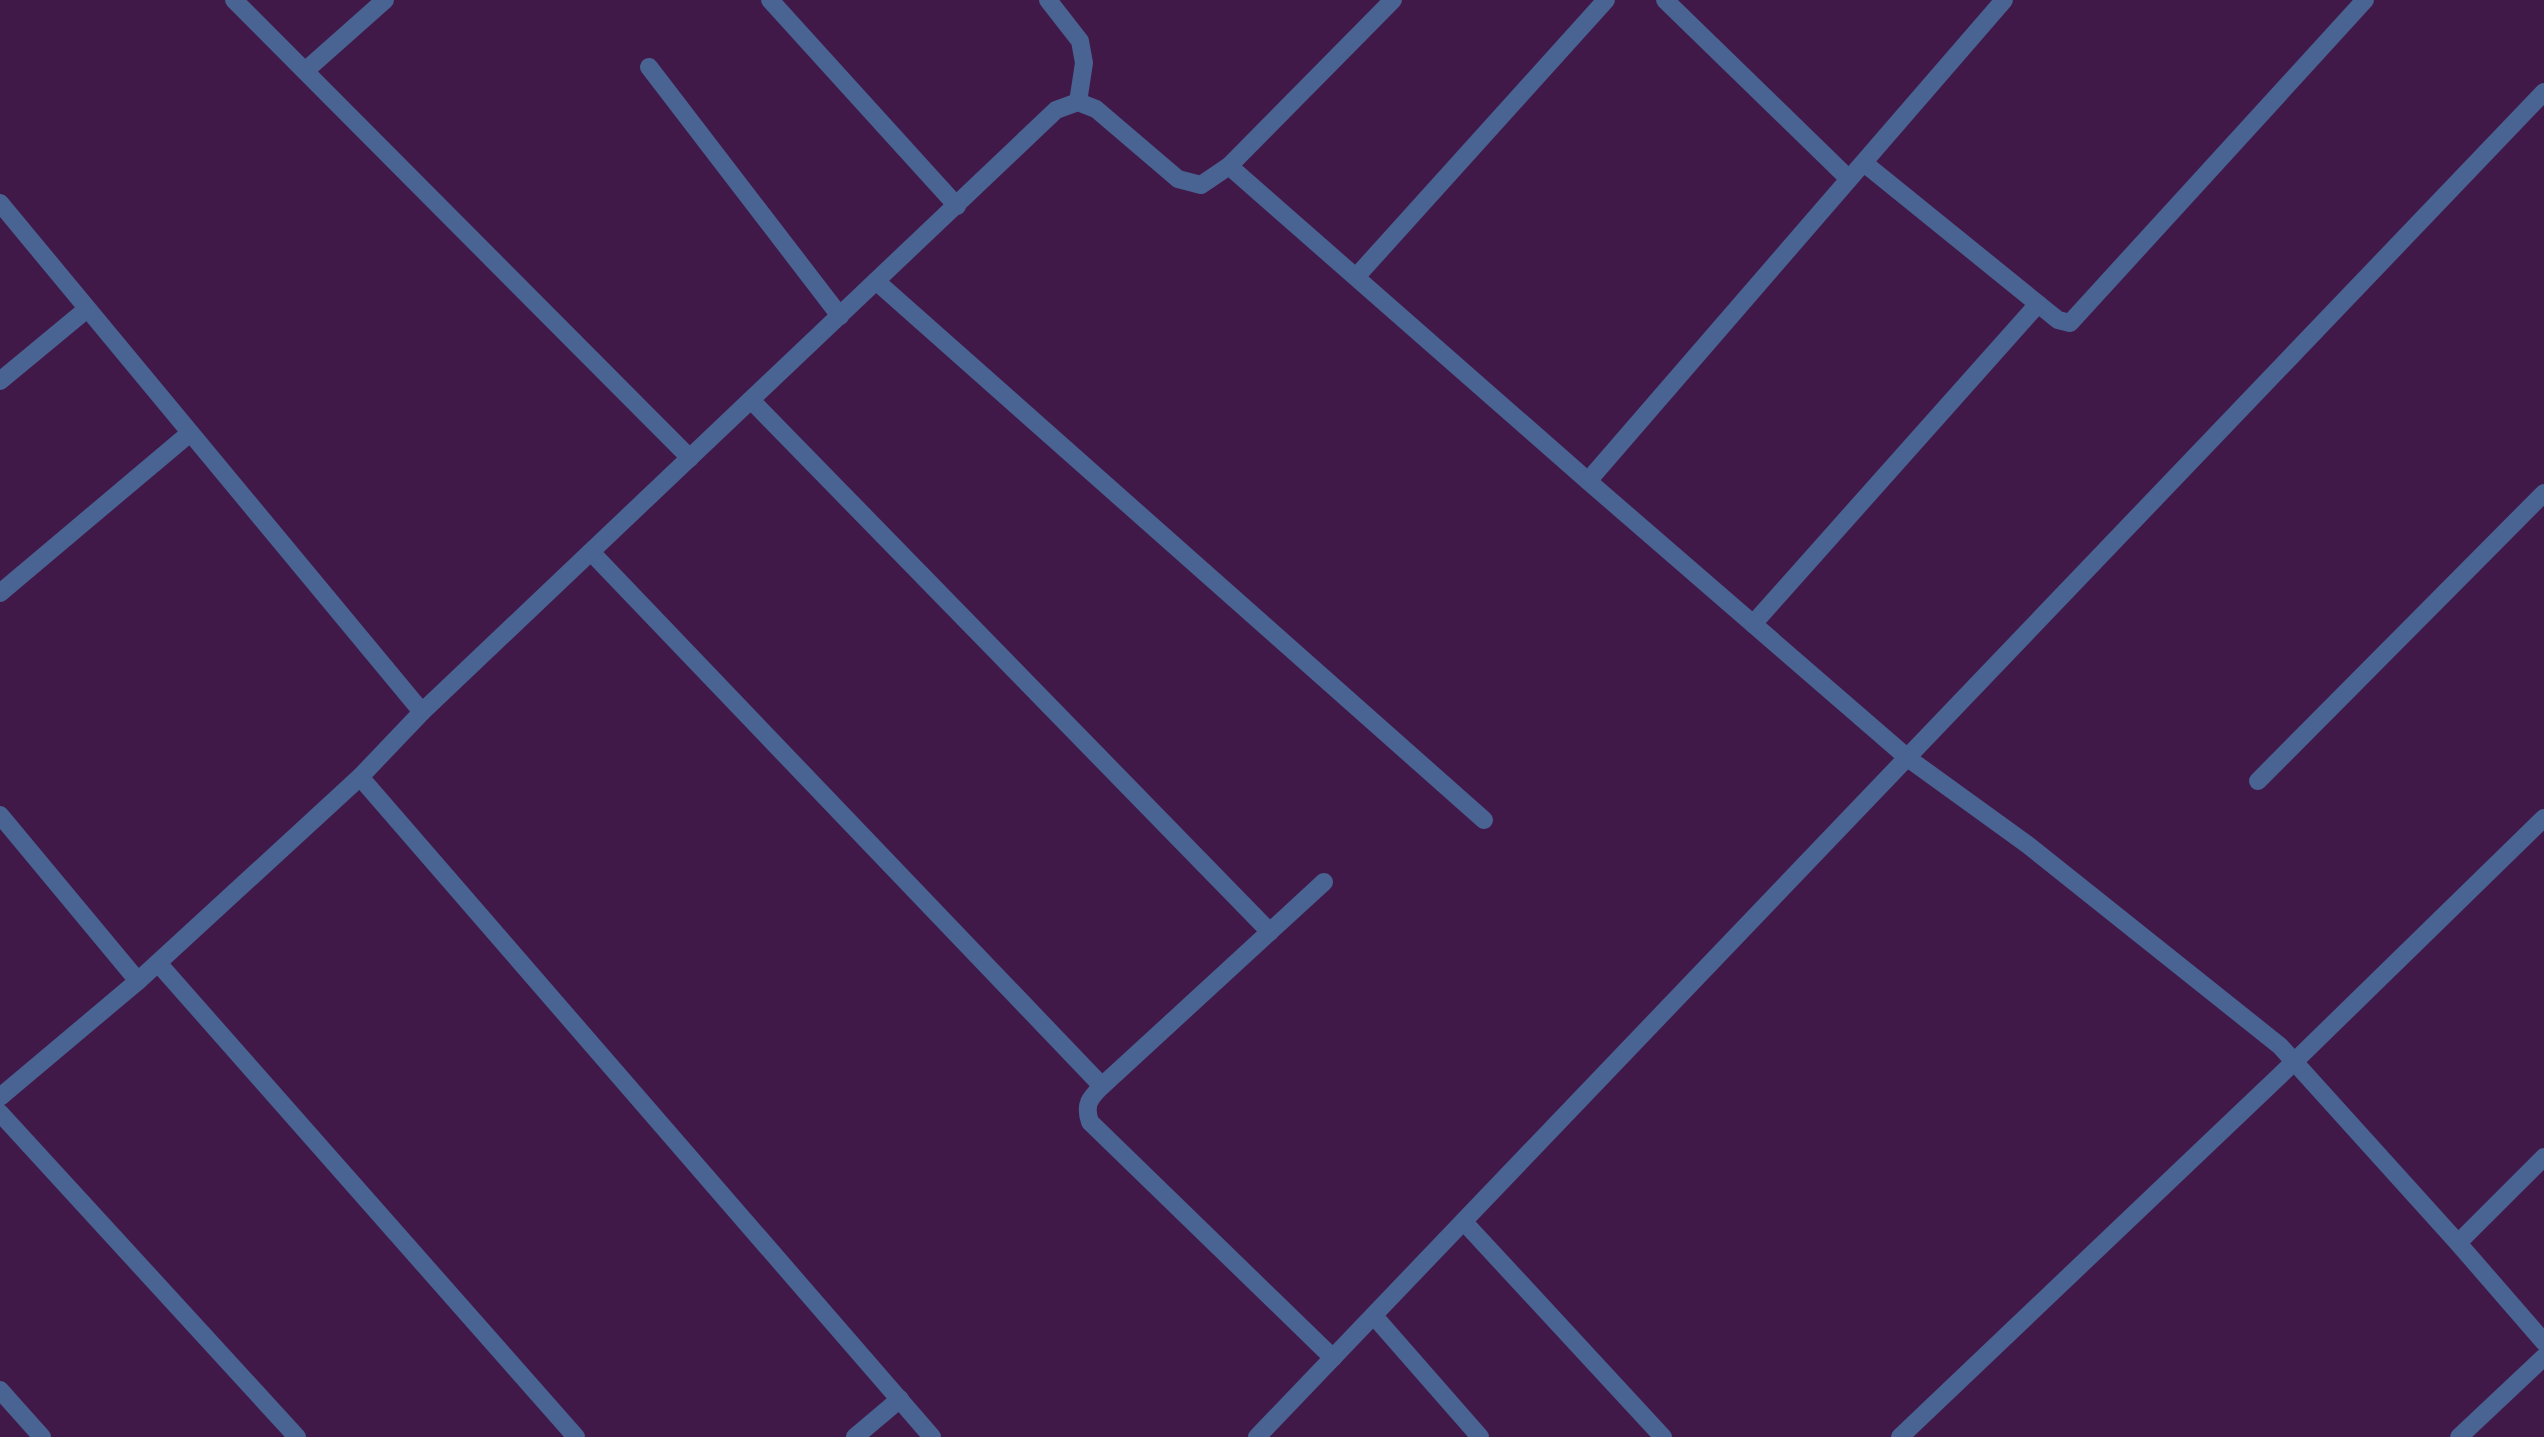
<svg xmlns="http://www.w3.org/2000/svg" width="2544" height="1437" viewBox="0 0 2544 1437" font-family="'Asap Condensed',sans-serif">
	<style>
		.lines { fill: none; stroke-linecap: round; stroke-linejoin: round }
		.minor { stroke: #496392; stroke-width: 18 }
	</style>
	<rect width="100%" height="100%" fill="#411948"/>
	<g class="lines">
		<!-- minor -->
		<g class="minor">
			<path d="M234,0L690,458"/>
			<path d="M770,0L957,206"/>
			<path d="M1048,0L1080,41L1084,63L1078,102"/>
			<path d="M1665,0L1849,179"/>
			<path d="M649,67L840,316"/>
			<path d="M305,71L385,0"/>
			<path d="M1864,163L2058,320L2070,323L2365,0"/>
			<path d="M1229,166L1588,481L1909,759L2028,845L2280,1046L2458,1243L2544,1342"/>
			<path d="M0,203L422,712"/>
			<path d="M1356,277L1606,0"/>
			<path d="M876,281L1484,820"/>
			<path d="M0,381L87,309"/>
			<path d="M751,400L1270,932"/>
			<path d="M1588,481L2004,0"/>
			<path d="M591,552L1102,1086"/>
			<path d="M0,593L190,433"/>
			<path d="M1753,624L2038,304"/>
			<path d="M360,777L932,1437"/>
			<path d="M2258,781L2544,493"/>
			<path d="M0,815L138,981"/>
			<path d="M1324,882L1102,1086C1090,1098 1084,1104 1090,1122L1333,1358"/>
			<path d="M158,963L576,1437"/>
			<path d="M0,1097L138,981L360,777L422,712L1056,110L1078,102L1096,109L1178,179L1201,185L1229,166L1393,0"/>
			<path d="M0,1113L297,1437"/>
			<path d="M1464,1222L1663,1437"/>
			<path d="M2458,1243L2544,1157"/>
			<path d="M1374,1316L1480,1437"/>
			<path d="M0,1390L42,1437"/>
			<path d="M855,1437L900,1399"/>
			<path d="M1257,1437L2544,92"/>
			<path d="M1900,1437L2294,1062L2544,818"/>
			<path d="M2459,1437L2544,1357"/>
		</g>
	</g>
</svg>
